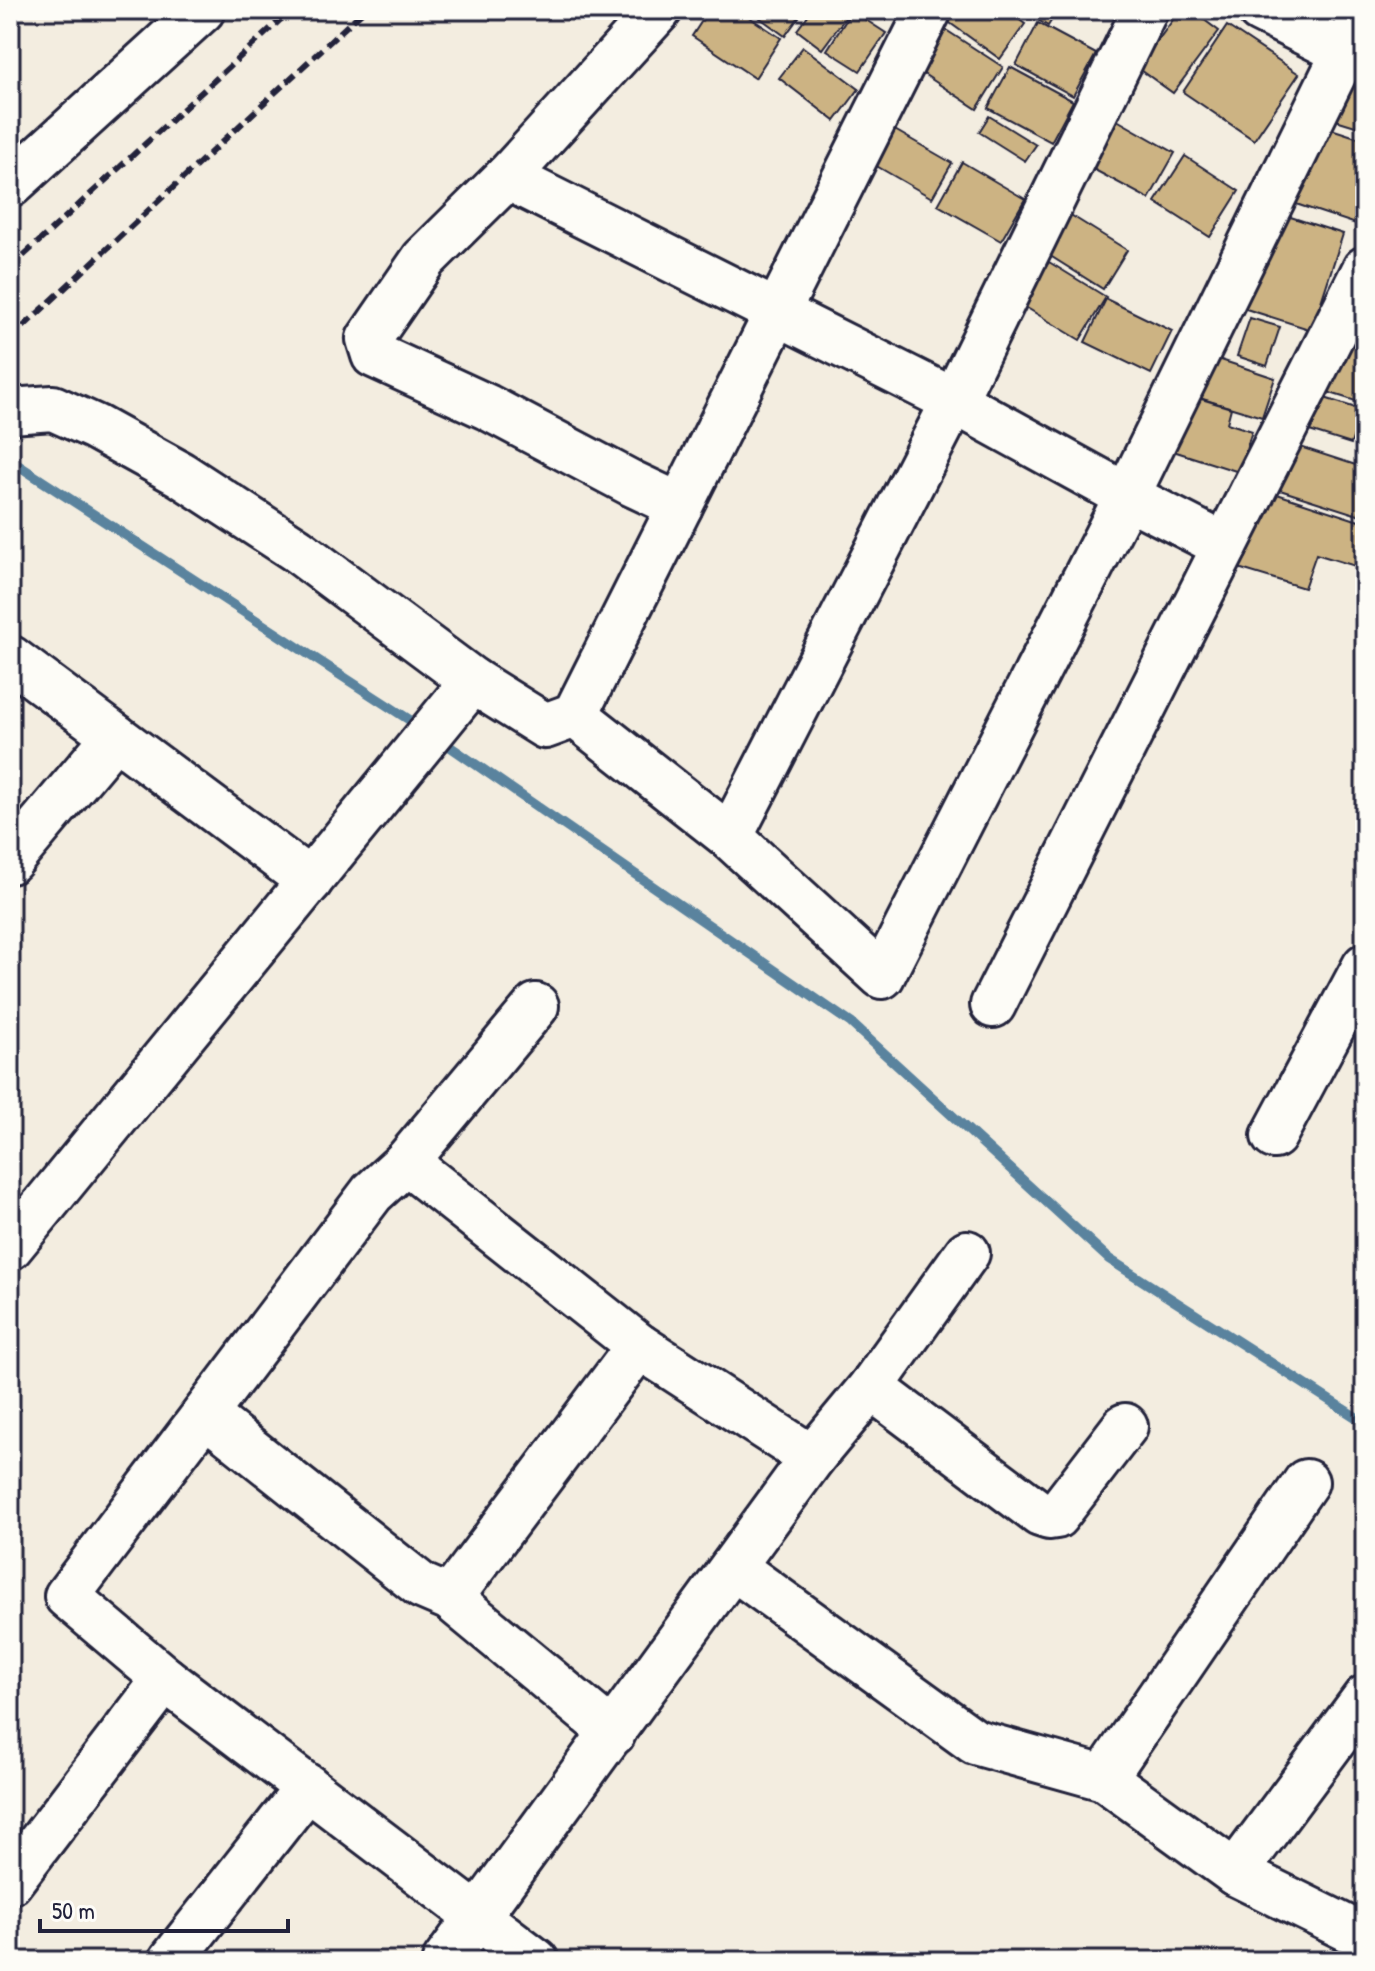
<svg xmlns="http://www.w3.org/2000/svg" width="1375" height="1971" viewBox="0 0 1375 1971" font-family="'Patrick Hand',sans-serif">
	<style>
		.lines { fill: none; stroke-linecap: round; stroke-linejoin: round }
		.stream { stroke: #5a839e; stroke-width: 10 }
		.building { fill: #ccb383; stroke: #22223b; stroke-width: 2 }
		.minor-casing { stroke: #22223b; stroke-width: 50 }
		.minor { stroke: #fdfcf7; stroke-width: 44 }
		.rail { stroke: #22223b; stroke-width: 6; stroke-dasharray: 12 6; stroke-linecap: butt }
	</style>
	<rect width="100%" height="100%" fill="#f3ede0"/>
	<filter id="ink" filterUnits="userSpaceOnUse"><feTurbulence type="fractalNoise" baseFrequency=".0125" numOctaves="2"/><feDisplacementMap in="SourceGraphic" scale="16" xChannelSelector="R" yChannelSelector="G"/><feConvolveMatrix kernelMatrix="1 2 1 2 8 2 1 2 1" color-interpolation-filters="sRGB"/></filter>
	<g filter="url(#ink)">
		<g class="lines">
			<!-- stream -->
			<g class="stream">
				<path d="M10,460L422,728"/>
				<path d="M439,739L851,1023L1109,1259L1365,1423"/>
			</g>
		</g>
		<!-- building -->
		<g class="building">
			<path d="M709,10H738L781,38L755,78L692,36Z"/>
			<path d="M749,10H804L785,36Z"/>
			<path d="M812,10H842L848,14L822,49L797,30Z"/>
			<path d="M948,10H1006L1025,24L1000,59L943,18Z"/>
			<path d="M1021,10H1058L1048,26Z"/>
			<path d="M1180,10H1191L1219,31L1173,93L1138,68Z"/>
			<path d="M1295,10H1333L1322,27Z"/>
			<path d="M852,11L886,33L860,71L827,50Z"/>
			<path d="M1038,23L1096,54L1073,96L1016,65Z"/>
			<path d="M1227,26L1299,74L1254,140L1183,92Z"/>
			<path d="M946,30L1003,67L977,109L919,71Z"/>
			<path d="M803,47L859,89L835,121L779,78Z"/>
			<path d="M1010,67L1073,101L1051,142L988,108Z"/>
			<path d="M1350,79L1365,84V129L1336,120Z"/>
			<path d="M989,116L1036,145L1025,161L979,132Z"/>
			<path d="M1117,120L1175,153L1149,199L1091,168Z"/>
			<path d="M1322,126L1365,140V196L1356,224L1296,204Z"/>
			<path d="M893,129L952,163L932,198L873,164Z"/>
			<path d="M1185,156L1239,191L1210,237L1155,202Z"/>
			<path d="M962,162L1025,199L1001,241L938,205Z"/>
			<path d="M1275,212L1343,234L1312,330L1243,308Z"/>
			<path d="M1069,214L1127,250L1103,289L1044,252Z"/>
			<path d="M1049,262L1106,297L1080,340L1022,305Z"/>
			<path d="M1365,288V404L1324,391Z"/>
			<path d="M1106,299L1172,331L1151,374L1085,342Z"/>
			<path d="M1250,318L1280,327L1267,366L1237,356Z"/>
			<path d="M1209,356L1275,378L1262,417L1196,397Z"/>
			<path d="M1185,394L1231,408L1227,423L1252,431L1239,472L1167,449Z"/>
			<path d="M1312,394L1362,410L1351,444L1300,428Z"/>
			<path d="M1294,445L1365,468V495L1358,515L1280,490Z"/>
			<path d="M1265,490L1365,523V569L1316,554L1304,588L1235,567Z"/>
		</g>
		<g class="lines">
			<defs>
				<g id="minor">
					<path d="M659,10L507,177L424,259L369,339L374,355L487,407L631,483L680,506"/>
					<path d="M1260,10L1344,52"/>
					<path d="M507,177L954,401L1127,496L1225,546"/>
					<path d="M10,185L202,10"/>
					<path d="M10,411L53,408L95,427L180,474L297,550L473,681L10,1247"/>
					<path d="M10,658L310,881"/>
					<path d="M473,681L545,726L575,715L929,10"/>
					<path d="M575,715L730,837L882,976L1127,496L1365,10"/>
					<path d="M730,837L954,401L1145,10"/>
					<path d="M10,861L115,736"/>
					<path d="M993,1005L1365,269"/>
					<path d="M1274,1136L1365,966"/>
					<path d="M406,1162L536,1006"/>
					<path d="M871,1387L1040,1514L1049,1517L1056,1516L1125,1426"/>
					<path d="M205,1414L422,1586L450,1598L613,1733"/>
					<path d="M733,1567L975,1742L1104,1778L1235,1873L1365,1937"/>
					<path d="M450,1598L639,1346"/>
					<path d="M165,1679L67,1596L372,1193L406,1162L639,1346L812,1458"/>
					<path d="M1104,1778L1306,1482"/>
					<path d="M1235,1873L1365,1698"/>
					<path d="M10,1882L165,1679L536,1961"/>
					<path d="M171,1961L308,1787"/>
					<path d="M445,1961L812,1458L871,1387L967,1253"/>
				</g>
			</defs>
			<!-- minor casing -->
			<use href="#minor" class="minor-casing"/>
			<!-- minor -->
			<use href="#minor" class="minor"/>
			<!-- rail -->
			<g class="rail">
				<path d="M10,268L291,10"/>
				<path d="M10,339L364,10"/>
			</g>
		</g>
	</g>
	<!-- margin -->
	<rect width="1375" height="1971" fill="none" stroke="#fdfcf7" stroke-width="40"/>
	<rect x="20" y="20" width="1335" height="1931" fill="none" stroke="#22223b" stroke-width="3" filter="url(#ink)"/>
	<!-- scale -->
	<path d="M40 1919v12h248v-12" fill="none" stroke="#22223b" stroke-width="4"/>
	<text x="52" y="1919" font-size="24" fill="#22223b" stroke="#fdfcf7" stroke-width="6" paint-order="stroke">50 m</text>
</svg>
